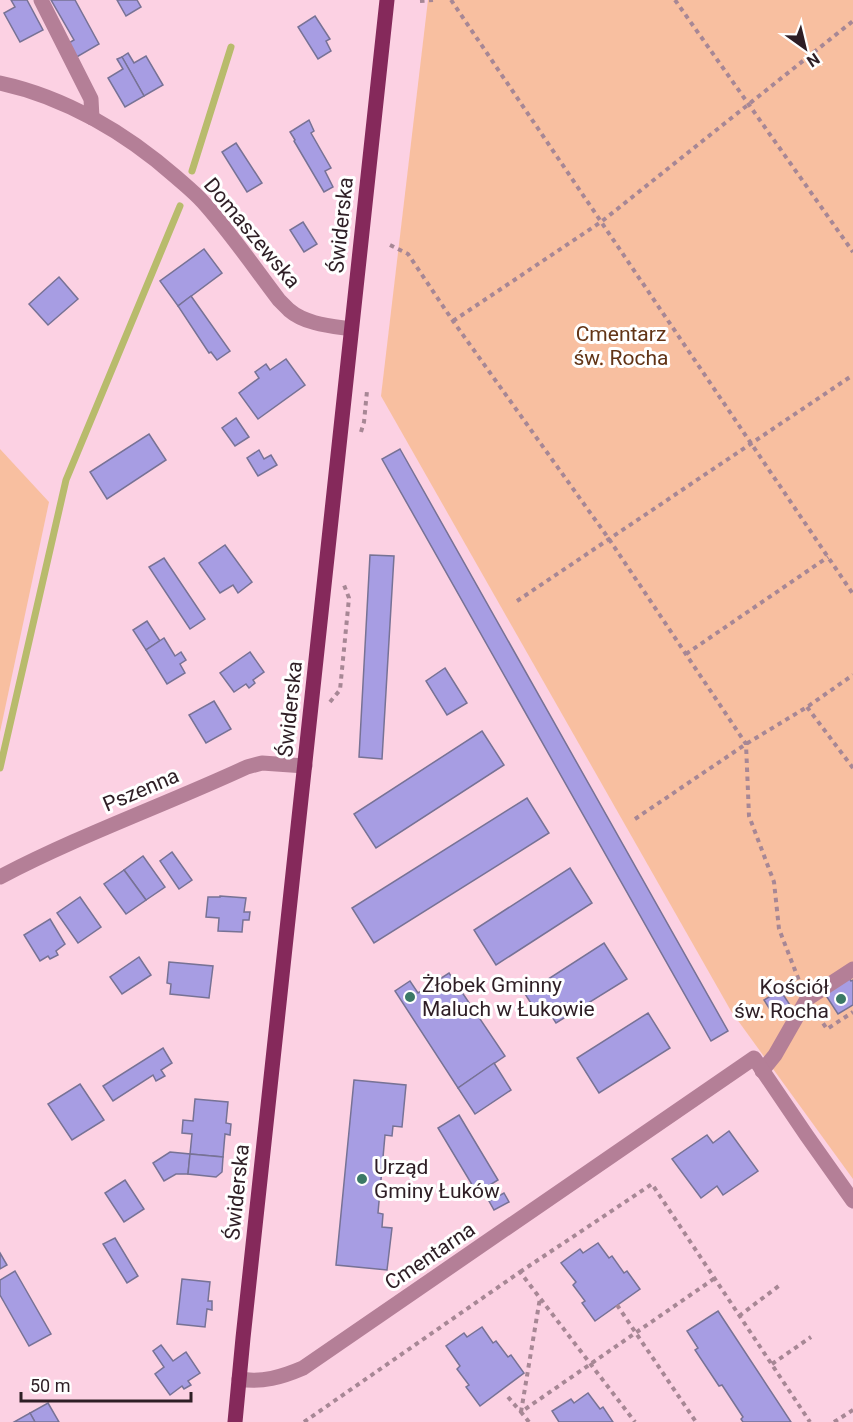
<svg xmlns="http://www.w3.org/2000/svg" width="853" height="1422" viewBox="0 0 853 1422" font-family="Roboto,sans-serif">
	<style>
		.green { fill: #f8bfa0 }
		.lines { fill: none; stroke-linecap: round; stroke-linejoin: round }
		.stream { stroke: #b8bb6c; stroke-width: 7 }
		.building { fill: #a79de3; stroke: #777295; stroke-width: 1.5 }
		.path { stroke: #a78795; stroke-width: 4; stroke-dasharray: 4.5 4.5; stroke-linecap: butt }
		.minor { stroke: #b47f97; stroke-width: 15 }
		.major { stroke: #85295b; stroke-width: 15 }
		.poi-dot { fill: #3b7966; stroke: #fff; stroke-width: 2 }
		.labels { text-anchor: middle; stroke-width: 6; stroke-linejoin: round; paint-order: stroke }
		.street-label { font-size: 21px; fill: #2e1e25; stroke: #fff }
		.park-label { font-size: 21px; fill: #623416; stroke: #fff }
		.poi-label { font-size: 21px; fill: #2e1e25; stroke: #fff; text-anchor: start }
	</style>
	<rect width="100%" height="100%" fill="#fcd1e3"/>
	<!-- green -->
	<g class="green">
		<path d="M428,0H853V1179L731,1011L381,396Z"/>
		<path d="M0,449L49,502L0,732Z"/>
	</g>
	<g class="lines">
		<!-- stream -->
		<g class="stream">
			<path d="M192,171L231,47"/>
			<path d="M0,768L66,480L180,206"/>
		</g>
	</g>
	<!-- building -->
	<g class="building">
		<path d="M11,0H27L43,30L20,42L4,13L15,7Z"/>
		<path d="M51,0H75L99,44L75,58L67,44L74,40Z"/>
		<path d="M117,0H137L141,7L126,16Z"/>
		<path d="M315,16L330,39L326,41L331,51L318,59L298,27Z"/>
		<path d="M128,53L134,63L146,56L163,85L144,96L122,57Z"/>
		<path d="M122,57L144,96L125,107L108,78L123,69L117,59Z"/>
		<path d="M309,120L314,131L311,133L331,168L325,171L333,187L324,192L294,141L295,140L290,132Z"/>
		<path d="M236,143L262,183L247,192L222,152Z"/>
		<path d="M303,222L317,244L304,252L290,230Z"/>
		<path d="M204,249L222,273L178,306L160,281Z"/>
		<path d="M59,277L78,299L48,325L29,304Z"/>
		<path d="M191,296L230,351L217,360L211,352L209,353L178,306Z"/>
		<path d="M286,359L305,385L258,419L239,393L259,378L255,372L266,364L270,370Z"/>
		<path d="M236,418L249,437L235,446L222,428Z"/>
		<path d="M149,434L166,460L107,499L90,472Z"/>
		<path d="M400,449L728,1031L711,1041L382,459Z"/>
		<path d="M259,450L264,459L271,455L277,465L258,476L247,458Z"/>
		<path d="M225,545L252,582L238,593L233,585L220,593L199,563Z"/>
		<path d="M370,555L394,556L382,759L359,757Z"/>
		<path d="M164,558L205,619L190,629L149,567Z"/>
		<path d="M147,621L160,641L146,650L133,630Z"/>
		<path d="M164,638L175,656L181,652L186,660L180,664L185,673L167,684L146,650Z"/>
		<path d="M250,652L264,672L253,680L255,683L249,688L246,684L234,692L220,673Z"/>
		<path d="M445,668L467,703L447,715L426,681Z"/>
		<path d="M214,701L231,729L206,743L189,715Z"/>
		<path d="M482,731L504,765L376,848L354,814Z"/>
		<path d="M527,798L549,833L374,943L352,908Z"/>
		<path d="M172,852L192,880L179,889L160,861Z"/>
		<path d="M143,856L165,887L146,900L124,870Z"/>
		<path d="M570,868L592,903L496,965L474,930Z"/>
		<path d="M124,870L146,900L126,914L104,884Z"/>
		<path d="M220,896L246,898L244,912H250L249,920H243L242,932L218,931L219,918L206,917L208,897H220Z"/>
		<path d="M80,897L101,927L78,943L57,913Z"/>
		<path d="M50,919L65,944L56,951L58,955L50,959L48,956L40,961L24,935Z"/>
		<path d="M604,943L627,979L556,1023L545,1006L536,1011L525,994Z"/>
		<path d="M139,957L151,975L122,994L110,977Z"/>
		<path d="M169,962L213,966L209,998L170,994L171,984L167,983Z"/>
		<path d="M449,973L505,1056L458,1088L395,991L410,981L418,993Z"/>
		<path d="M849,978L851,981L853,980V1005L838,1014L825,994Z"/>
		<path d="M780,990L790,1005L774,1016L764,1000Z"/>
		<path d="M648,1013L670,1048L599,1093L577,1058Z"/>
		<path d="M163,1048L172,1063L161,1070L165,1076L156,1081L153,1075L113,1101L103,1086Z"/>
		<path d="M494,1063L511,1090L475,1114L458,1088Z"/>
		<path d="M354,1080L406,1085L402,1127L393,1126L392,1136L385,1135L378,1213L383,1214L382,1227L392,1228L387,1270L336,1265Z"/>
		<path d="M80,1084L104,1120L72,1140L48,1104Z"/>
		<path d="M195,1099L228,1102L226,1123L231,1124L230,1135L225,1134L223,1157L190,1154L192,1134L182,1133L183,1120L193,1121Z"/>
		<path d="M459,1115L498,1180L477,1193L438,1128Z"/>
		<path d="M729,1131L758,1171L723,1195L717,1186L701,1198L672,1159L707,1135L713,1143Z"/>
		<path d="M170,1152L190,1154L188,1174H176L164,1181L153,1163Z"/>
		<path d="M190,1154L223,1157L222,1172L216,1177L188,1174Z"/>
		<path d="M125,1180L144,1209L124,1222L105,1193Z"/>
		<path d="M504,1193L509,1202L494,1210L489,1201Z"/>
		<path d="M115,1238L138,1276L127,1283L103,1244Z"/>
		<path d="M598,1243L609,1258L612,1256L624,1273L627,1271L640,1289L595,1321L582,1303L585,1301L573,1285L576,1282L561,1263L580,1249L583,1253Z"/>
		<path d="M0,1253L7,1265L0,1269Z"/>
		<path d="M15,1271L51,1334L29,1346L0,1295V1280Z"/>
		<path d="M182,1279L210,1282L208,1301H212V1310L207,1309L205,1327L177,1324Z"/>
		<path d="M718,1311L791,1422H743L741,1419L743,1417L722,1385L719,1386L695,1350L698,1348L687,1331Z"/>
		<path d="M482,1327L493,1343L496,1341L508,1357L511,1355L524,1373L480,1406L466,1387L469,1385L457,1369L460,1366L446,1346L464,1333L467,1337Z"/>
		<path d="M161,1345L173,1361L186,1352L200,1373L188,1381L191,1385L184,1389L182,1386L170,1395L155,1374L164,1367L153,1351Z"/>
		<path d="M588,1393L600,1409L603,1407L613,1422H559L552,1411L571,1399L574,1403Z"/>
		<path d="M48,1403L59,1422H35L30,1413Z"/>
		<path d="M30,1413L35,1422H14Z"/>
	</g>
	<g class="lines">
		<!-- path -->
		<g class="path">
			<path d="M451,0L853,594"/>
			<path d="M675,0L853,252"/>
			<path d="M420,1L433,0"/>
			<path d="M390,245L408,254L453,321L609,539L746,744L749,816L774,882L779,929L800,983"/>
			<path d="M453,321L601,222L853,21"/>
			<path d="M361,432L364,422L367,391"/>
			<path d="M517,601L853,375"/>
			<path d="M686,654L828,557"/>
			<path d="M330,702L340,690L349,598L344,585"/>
			<path d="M807,707L853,768"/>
			<path d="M635,819L746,744L807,707L853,675"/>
			<path d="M818,1016L827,1029L853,1012"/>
			<path d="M520,1272L652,1184L810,1422"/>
			<path d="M617,1305L696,1422"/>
			<path d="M739,1316L780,1285"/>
			<path d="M772,1364L811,1337"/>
			<path d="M508,1397L520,1411"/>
			<path d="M521,1412L540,1298"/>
			<path d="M304,1422L520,1272L635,1422"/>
			<path d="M529,1422L521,1412L715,1278"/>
			<path d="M834,1422L853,1410"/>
		</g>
		<!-- minor -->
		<g class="minor">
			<path d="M41,0L91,99L92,118"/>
			<path d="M0,83C65,97 126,133 176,177C185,185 195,193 203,202C230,232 254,267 279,300C282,303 286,307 289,310C305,324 331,326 351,329"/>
			<path d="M0,877C80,835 165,805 247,767L262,763L305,766"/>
			<path d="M762,1071L775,1055L807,999L853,969"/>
			<path d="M239,1379C262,1383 282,1377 303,1368L754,1058L807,1136L853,1201"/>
		</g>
		<!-- major -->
		<path class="major" d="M235,1422L243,1338L387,0"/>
	</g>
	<!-- markers -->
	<g class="poi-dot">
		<circle cx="410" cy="997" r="6"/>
		<circle cx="841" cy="999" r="6"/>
		<circle cx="362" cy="1179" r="6"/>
	</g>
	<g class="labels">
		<!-- street labels -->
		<g class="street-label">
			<text transform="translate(341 225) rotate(-84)" y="7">Świderska</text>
			<text transform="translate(252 233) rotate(50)" y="7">Domaszewska</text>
			<text transform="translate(290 709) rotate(-84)" y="7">Świderska</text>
			<text transform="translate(141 790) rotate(-23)" y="7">Pszenna</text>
			<text transform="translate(237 1192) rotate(-84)" y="7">Świderska</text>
			<text transform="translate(430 1256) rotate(-34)" y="7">Cmentarna</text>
		</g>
		<!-- park labels -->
		<g class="park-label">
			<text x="621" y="341">Cmentarz<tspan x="621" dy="24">św. Rocha</tspan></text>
		</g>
		<!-- poi labels -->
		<g class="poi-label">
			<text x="422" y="992">Żłobek Gminny<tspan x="422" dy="24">Maluch w Łukowie</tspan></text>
			<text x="829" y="994" text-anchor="end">Kościół<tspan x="829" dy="24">św. Rocha</tspan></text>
			<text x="374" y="1174">Urząd<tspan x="374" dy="24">Gminy Łuków</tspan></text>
		</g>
	</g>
	<!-- north arrow -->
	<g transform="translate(805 48) rotate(146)" stroke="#ffffff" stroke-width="4.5" paint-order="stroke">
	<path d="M0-4.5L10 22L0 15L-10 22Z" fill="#2e1e25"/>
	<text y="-9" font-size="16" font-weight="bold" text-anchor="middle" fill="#2e1e25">N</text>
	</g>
	<!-- scale -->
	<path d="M21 1392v9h170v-9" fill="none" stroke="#2e1e25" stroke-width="3"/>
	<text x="30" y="1392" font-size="18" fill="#2e1e25" stroke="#ffffff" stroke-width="4.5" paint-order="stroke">50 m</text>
</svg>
